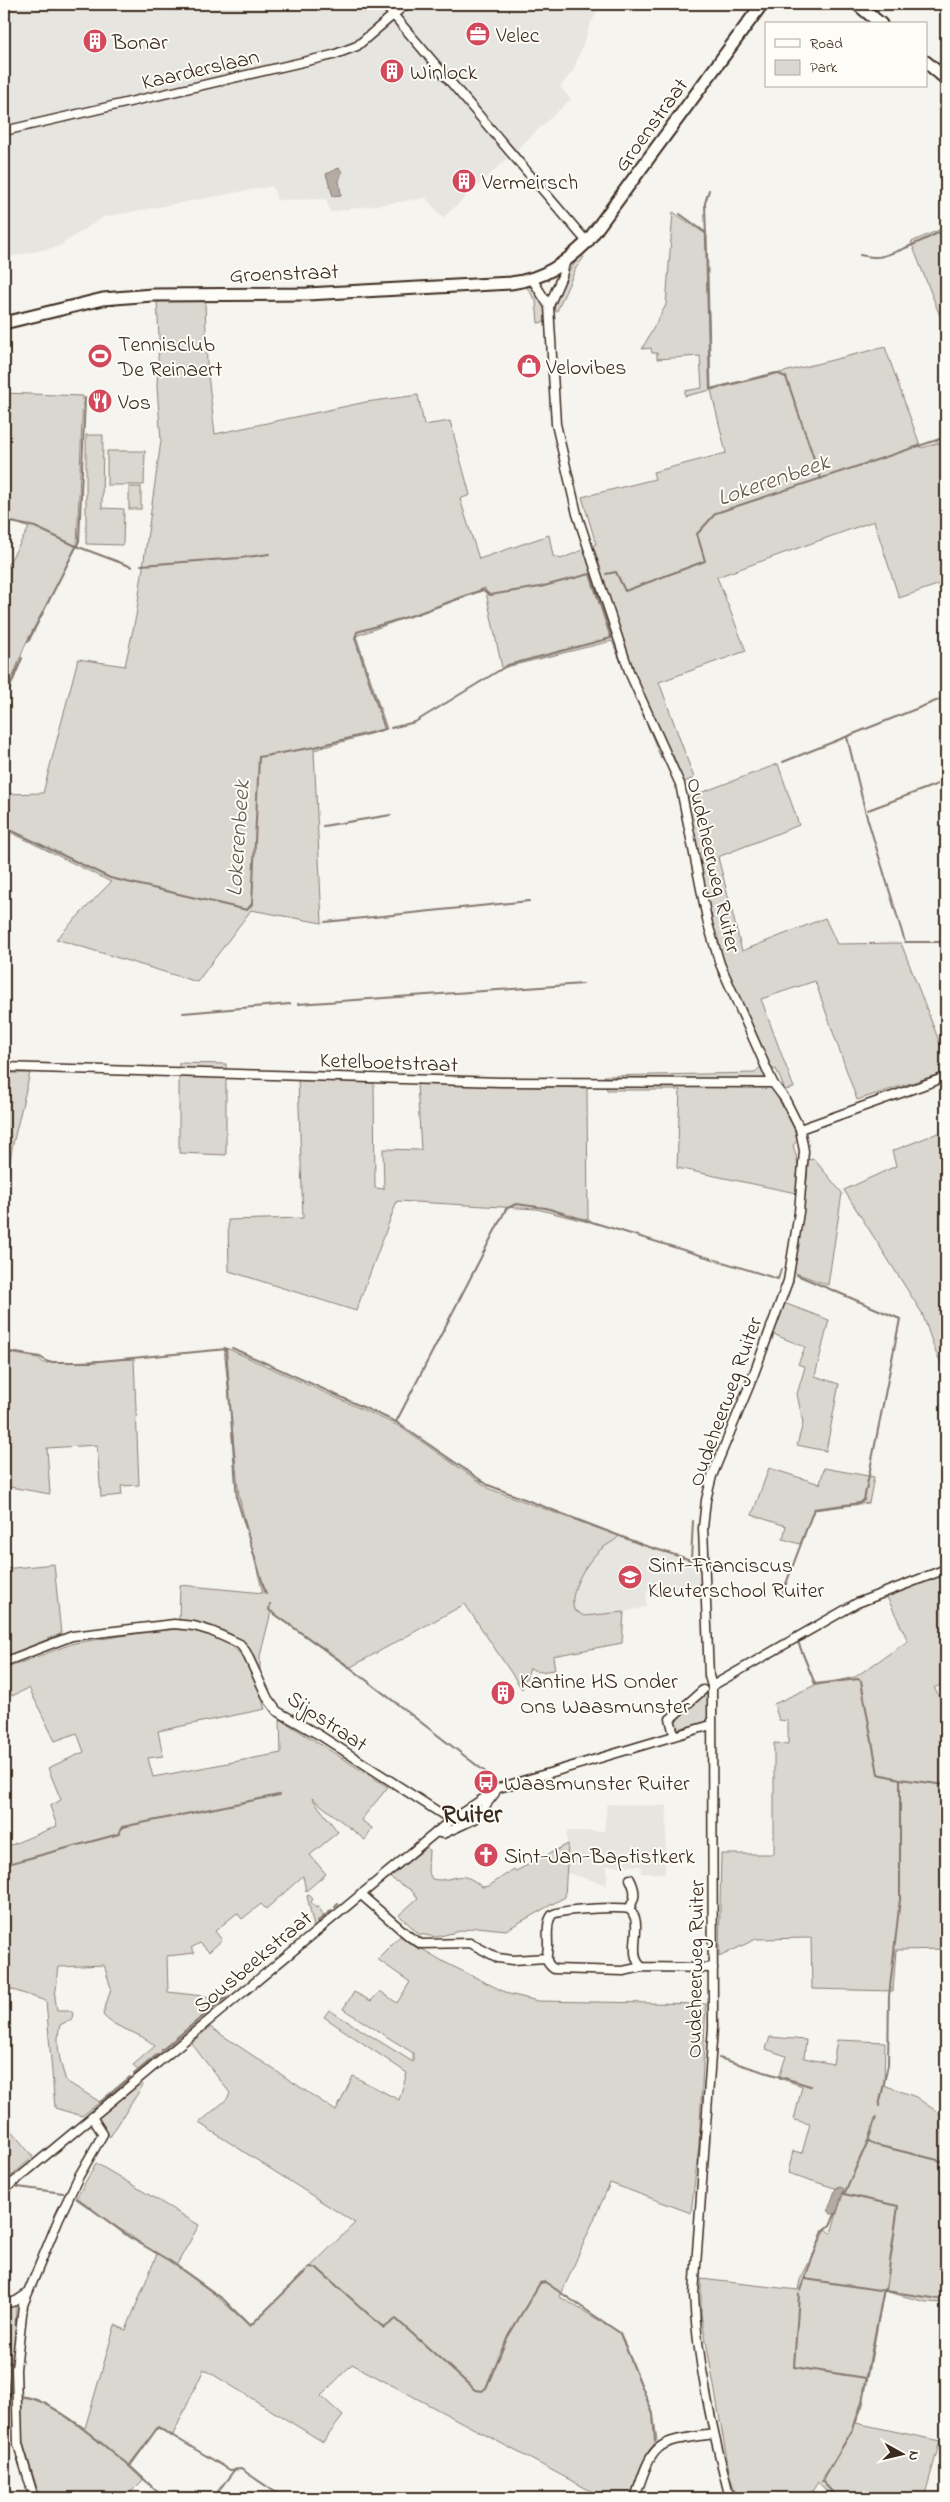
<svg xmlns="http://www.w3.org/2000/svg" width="950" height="2502" viewBox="0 0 950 2502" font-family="'Indie Flower',sans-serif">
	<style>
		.built { fill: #e7e5df }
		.green { fill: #dad6d0; stroke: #8a8077 }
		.water { fill: #b4aca4; stroke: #84786e }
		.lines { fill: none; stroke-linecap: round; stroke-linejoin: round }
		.stream { stroke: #84786e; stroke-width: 2 }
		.street-casing { stroke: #3b2a1e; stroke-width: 11 }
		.secondary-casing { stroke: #3b2a1e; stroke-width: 15 }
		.street { stroke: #fdfcf7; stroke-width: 8 }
		.secondary { stroke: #fdfcf7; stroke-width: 11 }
		.labels { text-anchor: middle; stroke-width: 4; stroke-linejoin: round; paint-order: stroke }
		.poi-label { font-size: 22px; fill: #3b2a1e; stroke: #fdfcf7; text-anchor: start }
		.street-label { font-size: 22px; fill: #3b2a1e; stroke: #fdfcf7 }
		.water-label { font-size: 24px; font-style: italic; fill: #65584d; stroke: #fdfcf7 }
		.quarter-label { font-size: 25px; font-weight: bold; fill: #3b2a1e; stroke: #fdfcf7 }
	</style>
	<rect width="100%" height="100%" fill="#f5f4ee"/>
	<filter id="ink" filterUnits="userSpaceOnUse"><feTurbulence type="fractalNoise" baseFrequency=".02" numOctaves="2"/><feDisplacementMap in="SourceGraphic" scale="10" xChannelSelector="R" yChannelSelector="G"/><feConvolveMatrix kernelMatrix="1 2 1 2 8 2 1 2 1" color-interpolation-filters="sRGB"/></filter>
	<g filter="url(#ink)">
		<!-- built -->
		<g class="built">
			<path d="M4,4H601L591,23L573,71L560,87L571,99L443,218L426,198L330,212L326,199L277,200L272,186L104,217L57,247L4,258Z"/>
			<path d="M589,1525L698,1564L700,1589L647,1590L646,1607L624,1612L556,1620Z"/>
			<path d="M607,1804L667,1806L665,1873H641L642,1866H607V1885L567,1873V1831H604Z"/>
		</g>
		<!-- green -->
		<g class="green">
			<path d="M673,212L707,235L711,390L885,347L921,448L946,441V582L899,598L874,521L717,577L746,651L659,682L694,778L684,782L672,753L661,758L612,641L502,668L485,588L356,636L387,729L314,750L322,923L251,910L197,982L56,939L111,882L4,829V794L43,793L78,659L125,666L136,616L161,441L157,387L159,336L157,301H205L207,366L215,434L366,402L418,395L424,425L450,421L470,495L460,499L479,559L549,535L553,556L561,559L596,544L582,497L655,479L653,472L726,453L711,390L685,396V391L702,388L700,356L657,359V353H652L651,348L642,349L666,305Z"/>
			<path d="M946,227V331L911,242Z"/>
			<path d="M581,255L584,257L576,268L557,311H553L565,276Z"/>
			<path d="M526,286C542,289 546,308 549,321L538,323L536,301Z"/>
			<path d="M4,393L83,396L77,546L26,643L4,699V571L29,528L7,519L4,521Z"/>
			<path d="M86,435H103L102,508L124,509L123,545L86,544Z"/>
			<path d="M107,451H145L144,485H107Z"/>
			<rect x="129" y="487" width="12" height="22"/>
			<path d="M778,764L799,825L718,857L742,951L825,918L837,944L901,943L946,1059V1072L857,1100L815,981L761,999L794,1088L785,1090L776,1069L764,1072L793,1126L798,1141L793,1145L798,1163L796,1193L677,1168L680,1090H607L604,1076L755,1073L761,1066L715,935L687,798Z"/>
			<path d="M179,1063L226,1064V1155L179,1153Z"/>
			<path d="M4,1073H30L12,1148L4,1207Z"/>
			<path d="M298,1079L374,1083L375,1188L384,1189L383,1149L421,1150L417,1084L587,1088L588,1222L537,1209L397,1201L356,1311L229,1271L228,1220L303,1218Z"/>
			<path d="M938,1133L946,1142V1372L936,1353L922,1313L844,1190L896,1166L892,1151Z"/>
			<path d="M814,1159L842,1193L828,1285L793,1272L807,1178L808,1160Z"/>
			<path d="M784,1303L829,1320L815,1376L839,1384L826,1451L797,1445L803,1423L797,1394L805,1367L798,1364L805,1347L773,1334Z"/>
			<path d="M224,1347L399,1426L490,1489L619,1536C614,1542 607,1544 600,1550C586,1563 568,1591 574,1610L584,1616L624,1612L622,1643L553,1656L555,1670L538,1672L530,1668L522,1689L465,1604L349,1668L271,1612L260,1656V1670C256,1663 253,1652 247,1646C232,1629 201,1623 179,1621L180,1585L263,1593L239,1497Z"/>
			<path d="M4,1352L38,1358L44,1363L134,1359L139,1485L121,1486L122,1495L101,1497L97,1445L47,1448L50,1494L4,1486Z"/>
			<path d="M769,1468L820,1484L824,1468L874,1477L869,1503L814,1510L800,1544L783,1539L786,1526L752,1515Z"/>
			<path d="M54,1564L61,1634L4,1657V1569Z"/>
			<path d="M946,1574V1682L934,1688L946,1706V1949L896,1950L893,1991L812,1989L811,1938L756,1939L719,1957L721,1854H774V1743L788,1744V1721L779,1720L774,1704L813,1686L855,1677L908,1641L887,1597Z"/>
			<path d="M181,1629C236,1633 250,1659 265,1709L158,1731L163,1756L148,1758L153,1777L281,1753L280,1719L388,1787L361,1820L372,1828L365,1840L312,1798L338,1832L310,1855L326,1874L306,1891L303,1876L266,1909L261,1904L242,1919L237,1913L215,1931L222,1940L209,1952L200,1943L191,1948L195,1953L167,1956L168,1992L212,1997L217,2005L138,2071L133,2065L155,2046C139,2031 114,2029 103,2015L111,1988L104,1965L59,1967L55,1997L57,2010H69L73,2013L72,2019L60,2025C55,2044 60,2062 66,2081L100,2102L82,2116L55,2108L46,2001L4,1987V1848L57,1826L50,1806L61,1800L48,1768L84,1752L77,1733L55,1741L29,1688L12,1696L4,1678V1669L74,1643L154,1631Z"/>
			<path d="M707,1690L709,1716L706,1722L677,1729L674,1726L675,1718Z"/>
			<path d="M568,1844L565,1897L506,1930L477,1927L436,1937L419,1934L399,1915L418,1898L411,1890L389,1877L426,1848L429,1850L428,1871L432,1879C453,1884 459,1866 482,1887L489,1886L514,1869L516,1871Z"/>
			<path d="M309,1895L313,1899L311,1902L316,1908L318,1906L325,1918L314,1927L307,1896Z"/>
			<path d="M400,1936L444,1962L509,1994L538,2001L706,2004L699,2145L691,2213L610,2183L560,2297L619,2332L653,2413L657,2440L648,2452L630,2498H604L352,2364L321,2396L343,2416L323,2442L204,2369L172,2437L158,2428L128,2466L143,2480L125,2498H40L22,2439L20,2395C46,2400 63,2414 85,2428L115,2325L126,2330L157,2254L76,2199L96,2163L199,2225L176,2266L213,2293L250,2326L355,2223L199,2123L227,2099L230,2093L191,2043L210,2027L336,2111L353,2076L399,2100L407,2073L324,2017L329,2010L413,2062V2053L343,2009L354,1992L371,2001L380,1991L397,2003L410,1982L377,1959Z"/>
			<path d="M770,2037L806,2040L804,2058L833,2064L837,2040L885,2042L884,2085L916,2097L946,2118V2303L926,2302L884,2291L863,2405L856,2423L940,2441L924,2498H833L818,2482L808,2498H737L730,2476L701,2313V2279L798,2290L800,2280L826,2229L831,2233L844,2191L788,2173L793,2151L802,2153L810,2124L794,2120L802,2086L779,2078L786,2056L766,2049Z"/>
			<path d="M141,2082L143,2085L110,2137L98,2118Z"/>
			<path d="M4,2122L33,2157L5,2181H4Z"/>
			<path d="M16,2306L14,2362L4,2364V2308Z"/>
		</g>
		<!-- water -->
		<g class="water">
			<path d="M339,168L342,172L339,181L341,195L333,196L326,174Z"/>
			<path d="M840,2187L844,2189L836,2214H831L828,2210L836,2188Z"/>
		</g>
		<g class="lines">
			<!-- stream -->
			<g class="stream">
				<path d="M709,190L705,203L710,389L776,373L786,377L821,479"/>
				<path d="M680,214L706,233"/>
				<path d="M860,255C866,256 871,257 876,257C890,257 932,236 946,229"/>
				<path d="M4,523L6,521L35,527L76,546L132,567"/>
				<path d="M141,565L240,558L269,554"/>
				<path d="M606,574L616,572L625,591L705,561L697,534L716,513L946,437"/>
				<path d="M28,642L79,541L85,398"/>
				<path d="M4,702L22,658"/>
				<path d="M847,737L866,814L905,942H946"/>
				<path d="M783,762L946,697"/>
				<path d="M868,810L946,781"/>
				<path d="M323,826L391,815"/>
				<path d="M4,827L110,878L247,910L252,904L259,757L315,747L385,729L355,638L357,632L417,614L483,590L490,595L540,587L590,574L611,638L508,665L415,722L391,728"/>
				<path d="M325,922L529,901"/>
				<path d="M298,1004L583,984"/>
				<path d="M183,1013L290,1004"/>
				<path d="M232,1348L396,1422L506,1209L516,1204L546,1208L778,1279L781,1269"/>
				<path d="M226,1349L237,1499L266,1594"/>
				<path d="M4,1351L40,1357L48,1362H90L227,1349"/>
				<path d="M396,1422L488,1485L643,1545L691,1560L693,1521"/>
				<path d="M783,1592L814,1509L860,1503L864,1500L900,1319L797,1275"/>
				<path d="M270,1604L269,1610L348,1666L488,1774"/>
				<path d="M805,1639L798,1642L815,1684L858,1679L861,1681L878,1774L900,1779V1899L889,1996L888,2065L879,2106"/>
				<path d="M900,1779L946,1785"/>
				<path d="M4,1865L119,1834L122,1827L279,1795"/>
				<path d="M335,1907L338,1904"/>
				<path d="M317,1922L332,1910"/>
				<path d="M162,2050L226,1997"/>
				<path d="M719,2058L810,2086"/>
				<path d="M134,2074L158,2054"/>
				<path d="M99,2103L130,2077"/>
				<path d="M869,2141L876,2145L946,2162"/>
				<path d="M18,2187L63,2193"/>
				<path d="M845,2192L868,2141L876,2117"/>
				<path d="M844,2194L898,2206L886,2290"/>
				<path d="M77,2198L129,2237L170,2261L223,2299L250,2326L310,2267L318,2269L384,2328L396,2319L475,2390L482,2391L486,2388L507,2338L540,2283L545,2282L620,2333L653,2414L655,2441"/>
				<path d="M805,2279L946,2300"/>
				<path d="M800,2290L823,2231L830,2225L836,2213"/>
				<path d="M799,2294L794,2367L866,2378"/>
				<path d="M4,2362L10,2395"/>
				<path d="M24,2397C54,2399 105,2448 130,2466L158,2427L230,2470L241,2469L284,2498"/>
				<path d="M131,2467L164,2498"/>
				<path d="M213,2498L235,2469"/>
				<path d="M838,2498L822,2481L853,2429L862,2402L884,2289"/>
			</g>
			<defs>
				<g id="street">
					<path d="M384,4L587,242"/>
					<path d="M4,131L333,55L357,46L406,4"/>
					<path d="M532,279L549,306L556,424L577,514L630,674L680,784L708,924L720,964L773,1083L785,1099L800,1129L804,1151L799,1212L788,1281L752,1379L712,1476L706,1500L703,1528L709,1676L712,1686L713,2027L694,2294C697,2363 713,2432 730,2498"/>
					<path d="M549,306L562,276L565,263"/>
					<path d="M4,1067L501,1082L773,1083"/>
					<path d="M800,1129L946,1077"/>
					<path d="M4,1662L72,1636L174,1624L194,1626L211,1631L240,1644L246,1652L268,1699L277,1711L321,1736L451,1820"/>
					<path d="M712,1686L857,1603L946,1569"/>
					<path d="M674,1734L670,1719L703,1690"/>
					<path d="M436,1832L443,1834L475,1819L495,1793"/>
					<path d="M360,1894L410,1937L421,1944L470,1943L498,1958L513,1960L546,1958"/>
					<path d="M629,1909C636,1897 636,1891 630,1879"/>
					<path d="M642,1967C625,1953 646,1923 629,1909C619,1907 556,1909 552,1915C546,1922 548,1936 548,1946C547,1957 544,1962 554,1969L623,1971L642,1967L713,1968"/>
					<path d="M4,2190L451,1820L499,1788L711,1725"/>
					<path d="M4,2304L16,2301L25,2295"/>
					<path d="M34,2498L18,2444L16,2369L23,2305L59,2218L79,2176L103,2134L92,2117"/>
					<path d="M635,2498C654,2441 654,2442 714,2434"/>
				</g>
				<g id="secondary">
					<path d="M857,4L881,24"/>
					<path d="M926,62L946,79"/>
					<path d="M4,323L103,299L152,295L307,294L511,283C544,279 564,264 587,242L762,4"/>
				</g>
			</defs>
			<!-- street casing -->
			<use href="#street" class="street-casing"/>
			<!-- secondary casing -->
			<use href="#secondary" class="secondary-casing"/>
			<!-- street -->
			<use href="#street" class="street"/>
			<!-- secondary -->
			<use href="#secondary" class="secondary"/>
		</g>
	</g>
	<!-- icons -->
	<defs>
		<symbol id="office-disc" viewBox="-11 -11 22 22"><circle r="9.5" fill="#d1495b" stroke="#fdfcf7"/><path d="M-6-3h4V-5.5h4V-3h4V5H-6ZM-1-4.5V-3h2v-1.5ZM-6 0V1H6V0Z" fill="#fff"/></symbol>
		<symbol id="building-disc" viewBox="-11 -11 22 22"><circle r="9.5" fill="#d1495b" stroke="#fdfcf7"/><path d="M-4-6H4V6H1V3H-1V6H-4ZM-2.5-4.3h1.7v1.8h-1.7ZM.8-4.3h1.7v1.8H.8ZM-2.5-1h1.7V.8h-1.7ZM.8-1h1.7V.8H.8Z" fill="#fff"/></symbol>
		<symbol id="stadium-disc" viewBox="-11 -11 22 22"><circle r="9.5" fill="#d1495b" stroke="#fdfcf7"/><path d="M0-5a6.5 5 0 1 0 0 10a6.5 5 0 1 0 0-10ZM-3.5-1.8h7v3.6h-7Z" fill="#fff"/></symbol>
		<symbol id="shop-disc" viewBox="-11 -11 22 22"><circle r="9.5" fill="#d1495b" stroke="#fdfcf7"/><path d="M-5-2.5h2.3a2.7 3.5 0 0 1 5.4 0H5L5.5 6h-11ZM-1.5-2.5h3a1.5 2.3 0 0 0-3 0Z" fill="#fff"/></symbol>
		<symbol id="restaurant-disc" viewBox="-11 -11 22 22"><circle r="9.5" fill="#d1495b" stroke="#fdfcf7"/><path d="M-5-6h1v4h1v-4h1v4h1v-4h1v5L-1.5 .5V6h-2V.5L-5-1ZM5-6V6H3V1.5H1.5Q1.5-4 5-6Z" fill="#fff"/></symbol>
		<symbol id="school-disc" viewBox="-11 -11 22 22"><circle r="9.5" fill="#d1495b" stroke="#fdfcf7"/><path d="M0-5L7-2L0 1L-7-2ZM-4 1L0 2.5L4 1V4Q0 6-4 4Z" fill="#fff"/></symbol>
		<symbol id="bus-disc" viewBox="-11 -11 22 22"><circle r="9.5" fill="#d1495b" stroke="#fdfcf7"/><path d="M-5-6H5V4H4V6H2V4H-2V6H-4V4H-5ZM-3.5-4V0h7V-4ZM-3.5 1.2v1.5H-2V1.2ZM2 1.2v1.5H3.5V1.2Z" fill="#fff"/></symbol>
		<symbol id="church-disc" viewBox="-11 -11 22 22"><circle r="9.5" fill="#d1495b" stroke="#fdfcf7"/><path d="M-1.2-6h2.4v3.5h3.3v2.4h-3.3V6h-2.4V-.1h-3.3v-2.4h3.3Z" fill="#fff"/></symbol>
	</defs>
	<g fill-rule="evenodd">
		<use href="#office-disc" x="464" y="20" width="28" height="28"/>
		<use href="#building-disc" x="81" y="27" width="28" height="28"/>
		<use href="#building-disc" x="378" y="57" width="28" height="28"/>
		<use href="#building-disc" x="450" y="167" width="28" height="28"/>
		<use href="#stadium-disc" x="86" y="342" width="28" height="28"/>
		<use href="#shop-disc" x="515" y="352" width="28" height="28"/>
		<use href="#restaurant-disc" x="86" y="387" width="28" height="28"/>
		<use href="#school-disc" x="616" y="1563" width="28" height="28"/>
		<use href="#building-disc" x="489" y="1679" width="28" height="28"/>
		<use href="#bus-disc" x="472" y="1768" width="28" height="28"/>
		<use href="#church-disc" x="472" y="1841" width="28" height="28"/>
	</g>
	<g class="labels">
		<!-- poi labels -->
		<g class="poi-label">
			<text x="496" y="42">Velec</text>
			<text x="112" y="49">Bonar</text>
			<text x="410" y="79">Winlock</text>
			<text x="482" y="189">Vermeirsch</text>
			<text x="118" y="351">Tennisclub<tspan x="118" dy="25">De Reinaert</tspan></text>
			<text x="546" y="374">Velovibes</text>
			<text x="118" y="409">Vos</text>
			<text x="648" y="1572">Sint-Franciscus<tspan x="648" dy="25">Kleuterschool Ruiter</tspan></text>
			<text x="520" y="1688">Kantine HS Onder<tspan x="520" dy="25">Ons Waasmunster</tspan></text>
			<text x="504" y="1790">Waasmunster Ruiter</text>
			<text x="504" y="1863">Sint-Jan-Baptistkerk</text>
		</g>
		<!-- street labels -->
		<g class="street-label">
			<text transform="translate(200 68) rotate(-13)" y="8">Kaarderslaan</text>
			<text transform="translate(650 124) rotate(-54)" y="8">Groenstraat</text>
			<text transform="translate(284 272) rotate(-2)" y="8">Groenstraat</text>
			<text transform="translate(715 865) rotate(77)" y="8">Oudeheerweg Ruiter</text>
			<text transform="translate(389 1061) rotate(2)" y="8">Ketelboetstraat</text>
			<text transform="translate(724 1401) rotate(-70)" y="8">Oudeheerweg Ruiter</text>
			<text transform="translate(328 1720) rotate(34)" y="8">Sijpstraat</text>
			<text transform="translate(252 1961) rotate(-40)" y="8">Sousbeekstraat</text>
			<text transform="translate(694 1969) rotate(-89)" y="8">Oudeheerweg Ruiter</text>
		</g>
		<!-- water labels -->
		<g class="water-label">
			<text transform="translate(773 479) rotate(-19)" y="8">Lokerenbeek</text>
			<text transform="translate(237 838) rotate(-86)" y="8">Lokerenbeek</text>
		</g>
		<!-- quarter labels -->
		<g class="quarter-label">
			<text x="472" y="1822">Ruiter</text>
		</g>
	</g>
	<!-- margin -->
	<rect width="950" height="2502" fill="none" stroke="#fdfcf7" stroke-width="20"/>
	<rect x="10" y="10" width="930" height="2482" fill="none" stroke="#3b2a1e" stroke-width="2" filter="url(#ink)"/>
	<!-- legend -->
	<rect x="765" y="22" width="162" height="65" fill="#fdfcf7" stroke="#afa8a0"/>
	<rect x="775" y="39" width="25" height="8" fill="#fdfcf7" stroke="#afa8a0"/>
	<text x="810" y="48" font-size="15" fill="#3b2a1e">Road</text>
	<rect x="775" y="60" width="25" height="15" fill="#dad6d0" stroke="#afa8a0"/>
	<text x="810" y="72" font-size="15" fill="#3b2a1e">Park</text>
	<!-- north arrow -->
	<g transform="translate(902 2454) rotate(98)" stroke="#fdfcf7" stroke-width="4" paint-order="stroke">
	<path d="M0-4L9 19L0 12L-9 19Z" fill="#3b2a1e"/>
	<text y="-8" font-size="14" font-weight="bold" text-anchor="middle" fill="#3b2a1e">N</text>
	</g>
</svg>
